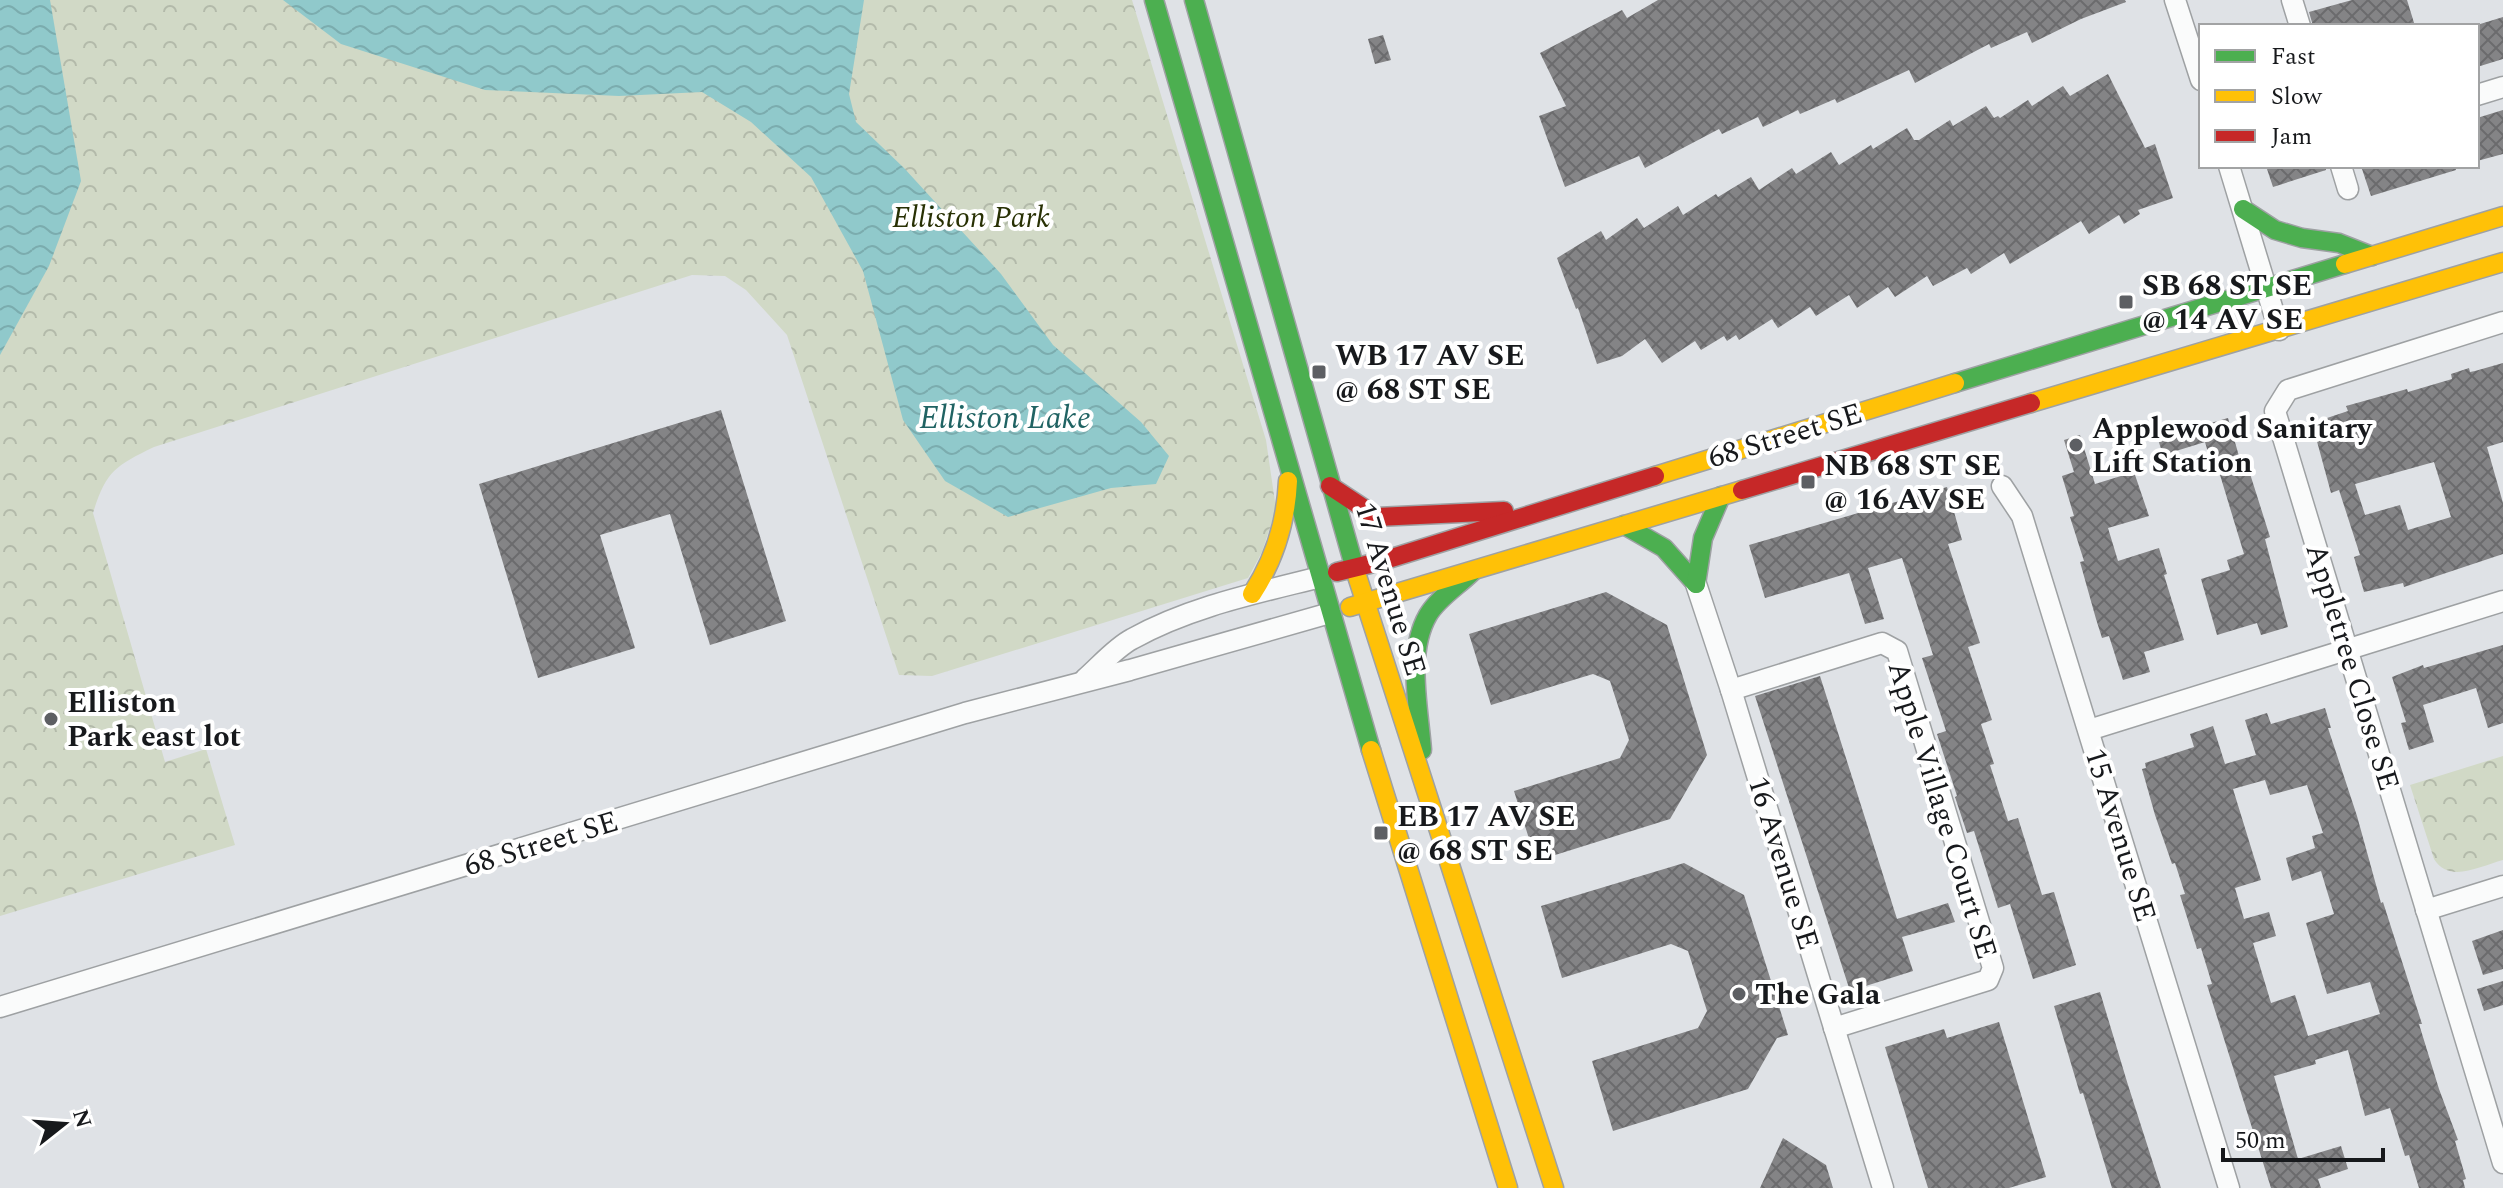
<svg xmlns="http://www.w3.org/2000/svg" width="2503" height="1188" viewBox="0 0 2503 1188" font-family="Spectral,serif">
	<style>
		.park { fill: url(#park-crowns) }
		.water { fill: url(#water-waves) }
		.building { fill: url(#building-cross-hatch); fill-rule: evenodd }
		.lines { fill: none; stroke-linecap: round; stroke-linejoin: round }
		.street-casing { stroke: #9ea1a3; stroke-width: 23 }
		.fast-casing { stroke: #9ea1a3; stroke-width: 21 }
		.slow-casing { stroke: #9ea1a3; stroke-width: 21 }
		.jam-casing { stroke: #9ea1a3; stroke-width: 21 }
		.street { stroke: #fafbfb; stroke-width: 20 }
		.fast { stroke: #4caf50; stroke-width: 18 }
		.slow { stroke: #ffc107; stroke-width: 18 }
		.jam { stroke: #c62828; stroke-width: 18 }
		.poi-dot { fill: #5d5f63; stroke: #fff; stroke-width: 3 }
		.labels { text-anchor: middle; stroke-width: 8; stroke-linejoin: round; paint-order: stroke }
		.park-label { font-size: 30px; font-style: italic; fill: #283104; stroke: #fff }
		.poi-label { font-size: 30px; font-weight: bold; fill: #17191c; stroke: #fff; text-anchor: start }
		.street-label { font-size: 30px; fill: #17191c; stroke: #fff }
		.water-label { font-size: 32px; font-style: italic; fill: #206363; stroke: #fff }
	</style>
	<defs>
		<pattern id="park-crowns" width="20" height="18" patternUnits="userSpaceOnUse" patternTransform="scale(2)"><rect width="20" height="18" fill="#d1d9c6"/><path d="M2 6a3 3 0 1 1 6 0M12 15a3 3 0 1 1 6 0" fill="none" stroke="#b3baaa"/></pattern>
		<pattern id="water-waves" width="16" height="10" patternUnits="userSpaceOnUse" patternTransform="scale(2)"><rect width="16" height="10" fill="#90c9cb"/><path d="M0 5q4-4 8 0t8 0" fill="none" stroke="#7bacae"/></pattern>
		<pattern id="building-cross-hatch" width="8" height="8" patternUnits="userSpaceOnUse" patternTransform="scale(2)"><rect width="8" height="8" fill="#848486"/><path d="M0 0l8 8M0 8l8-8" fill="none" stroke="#6b6b6d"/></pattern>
	</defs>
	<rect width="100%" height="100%" fill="#dfe2e6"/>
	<!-- park -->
	<g class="park">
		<path d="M0,0H1132L1266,440L1276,509L1262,552L1248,578L932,676L899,675L787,335L746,290L725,276L692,275L154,447C115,466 106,471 93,513L165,762L206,749L235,845L0,916Z"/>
		<path d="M2503,756V860C2480,866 2449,884 2434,859L2410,785Z"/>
	</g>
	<!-- water -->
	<g class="water">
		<path d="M0,0H50L81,181L49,266L0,355Z"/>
		<path d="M283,0H864L849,94L856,122L904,168L1001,274L1053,345L1141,422L1169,456L1156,484L1111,488L1008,517L945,481L903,420L863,271L811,177L751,122L702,92L619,96L485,90L341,44Z"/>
	</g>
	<!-- building -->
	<g class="building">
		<path d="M1658,0H2125L2126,2L2081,19L2032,43L2027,32L1991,48L1989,44L1915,83L1909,70L1837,103L1835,99L1800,114L1798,110L1763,127L1758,117L1722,134L1719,129L1645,168L1639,156L1565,187L1539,116L1566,106L1540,53L1622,10L1627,18Z"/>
		<path d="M2352,0H2407L2415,26H2313L2309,12Z"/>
		<path d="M2503,17V59L2477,67V25Z"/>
		<path d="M1383,35L1391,60L1375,64L1368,39Z"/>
		<path d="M2108,74L2145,148L2155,144L2173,198L2138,210L2140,214L2124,224L2119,215L2089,234L2081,221L2010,264L2004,253L1971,274L1967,268L1933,286L1927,276L1895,297L1888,287L1857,308L1849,295L1816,316L1810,307L1778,328L1772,319L1739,340L1736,335L1727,341L1724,336L1701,350L1695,341L1662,363L1645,339L1622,356L1597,364L1578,308L1576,309L1557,258L1601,231L1606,240L1637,218L1644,228L1678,206L1683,215L1716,194L1718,197L1751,177L1759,190L1792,168L1796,174L1831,152L1839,165L1871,145L1873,149L1907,128L1914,140H1919L1950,120L1953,126L1986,106L1994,118L1998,116L2000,118L2028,100L2032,106L2063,86L2070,96Z"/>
		<path d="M2503,110V154L2477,161V118Z"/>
		<path d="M2266,166H2325L2326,170L2273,187Z"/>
		<path d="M2361,166H2455L2456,170L2371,196Z"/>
		<path d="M2503,363V442L2487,447L2503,503V554L2404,587L2403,583L2364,592L2354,557L2360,555L2339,490L2331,493L2312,423L2348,411L2346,406L2407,389L2408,392L2452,379L2451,374L2469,368L2470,372L2475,371ZM2434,462L2451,517L2408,530L2400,505L2365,515L2355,484Z"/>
		<path d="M721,410L786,621L710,645L670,514L600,535L635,648L538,678L479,484Z"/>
		<path d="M2228,418L2241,463L2246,461L2270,537L2265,539L2288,627L2261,635L2257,623L2217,635L2201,579L2230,570L2227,560L2244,554L2217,465L2212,466L2205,442L2163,455L2155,430L2180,422L2183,431Z"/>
		<path d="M2080,435L2095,484L2134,472L2149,516L2108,528L2118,561L2159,548L2167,574L2164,575L2184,640L2144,652L2150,672L2123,680L2109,636L2102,638L2096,619L2080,562L2084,561L2070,517L2074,516L2062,476L2074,472L2064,440Z"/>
		<path d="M1947,487L1962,540L1948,544L1980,643L1968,647L1992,720L1981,724L1994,764L1990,765L2008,821L2018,818L2042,895L2054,892L2076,965L2033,979L2010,904L1998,908L1974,831L1967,833L1955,797L1957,796L1937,734L1946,731L1922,658L1933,655L1902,558L1868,568L1884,619L1865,624L1849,573L1765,598L1749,545Z"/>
		<path d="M1606,592L1667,625L1707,755L1670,819L1536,861L1514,791L1620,758L1629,740L1610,681L1593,674L1491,705L1469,634Z"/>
		<path d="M2503,645V723L2488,728L2476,688L2423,705L2434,742L2409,750L2401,723L2406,722L2392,677L2423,665L2424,668Z"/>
		<path d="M1820,676L1897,919L1948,903L1955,922L1902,937L1913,971L1850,991L1755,696Z"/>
		<path d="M2325,708L2331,728H2328L2357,816L2381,903L2383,902L2422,1024H2419L2439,1089L2458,1140L2455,1141L2466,1179L2463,1180L2465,1188H2419L2409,1155L2405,1156L2390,1108L2365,1116L2348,1050L2315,1060L2316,1064L2274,1076L2298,1159L2341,1146L2348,1169L2318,1179L2321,1188H2271L2207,985L2212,984L2201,948L2197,949L2180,895L2185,894L2175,863L2172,864L2155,815L2142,769L2146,768L2145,763L2194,747L2190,734L2213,726L2225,764L2256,755L2245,720L2267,713L2271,724ZM2265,780L2270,795L2307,785L2323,833L2312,836L2315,848L2286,858L2292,881L2321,871L2334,914L2306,923L2327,994L2370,982L2380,1014L2308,1036L2295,995L2271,1003L2253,943L2276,936L2269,912L2244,919L2235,888L2261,880L2233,789Z"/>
		<path d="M1684,863L1744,895L1788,1035L1777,1038L1748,1089L1613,1131L1592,1061L1698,1028L1707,1011L1688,951L1671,944L1562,978L1541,906Z"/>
		<path d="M2503,930V969L2483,975L2472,941Z"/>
		<path d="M2503,981V1005L2484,1011L2477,989Z"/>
		<path d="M2100,992L2128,1085L2161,1188H2112L2083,1093L2080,1094L2054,1006Z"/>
		<path d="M1999,1022L2046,1177L2009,1188H1928L1885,1047L1944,1029L1947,1038Z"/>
		<path d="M1783,1138L1826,1165L1833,1188H1760Z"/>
	</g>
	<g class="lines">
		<defs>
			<g id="street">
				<path d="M2175,0L2201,80"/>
				<path d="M2292,0L2300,26"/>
				<path d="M2477,95L2503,87"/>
				<path d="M2229,166L2279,330"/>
				<path d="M2341,166L2348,189"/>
				<path d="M2503,322L2288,390L2275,411L2503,1163"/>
				<path d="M2002,486L2022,516L2229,1188"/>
				<path d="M1696,584L1731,690L1883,1188"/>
				<path d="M1085,679C1100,666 1115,648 1132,639C1189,607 1257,593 1320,577"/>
				<path d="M1731,690L1882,643L1897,651L1993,968L1988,980L1834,1028"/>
				<path d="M2089,730L2503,601"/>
				<path d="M2426,910L2503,886"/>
				<path d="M0,1007L965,713L1130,670L1330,613"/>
			</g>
			<g id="fast">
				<path d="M1154,0L1371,750"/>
				<path d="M1194,0L1357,576"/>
				<path d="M2243,209L2275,230L2302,238L2339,243L2372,256"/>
				<path d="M1955,383L2345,264"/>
				<path d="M1624,525L1664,548L1696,584"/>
				<path d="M1696,584L1703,538L1721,496"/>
				<path d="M1422,750C1419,709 1406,653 1428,615C1438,598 1458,586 1472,572"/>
			</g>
			<g id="slow">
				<path d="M2345,264L2503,216"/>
				<path d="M2031,403L2503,262"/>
				<path d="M1655,476L1955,383"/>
				<path d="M1357,576L1554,1188"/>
				<path d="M1252,594C1275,559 1286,523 1288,481"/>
				<path d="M1350,607L1742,490"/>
				<path d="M1371,750L1508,1188"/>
			</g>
			<g id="jam">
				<path d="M1330,486L1377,517L1504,511"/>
				<path d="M1742,490L2031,403"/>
				<path d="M1337,572L1382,561L1655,476"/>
			</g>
		</defs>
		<!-- street casing -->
		<use href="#street" class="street-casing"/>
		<!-- fast casing -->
		<use href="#fast" class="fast-casing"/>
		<!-- slow casing -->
		<use href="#slow" class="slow-casing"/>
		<!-- jam casing -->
		<use href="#jam" class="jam-casing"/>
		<!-- street -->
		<use href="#street" class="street"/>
		<!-- fast -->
		<use href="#fast" class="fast"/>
		<!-- slow -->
		<use href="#slow" class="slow"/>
		<!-- jam -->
		<use href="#jam" class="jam"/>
	</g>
	<!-- markers -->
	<g class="poi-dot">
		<rect x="2118" y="294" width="16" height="16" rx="4"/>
		<rect x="1311" y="364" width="16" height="16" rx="4"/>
		<circle cx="2076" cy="445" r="8"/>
		<rect x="1800" y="474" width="16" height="16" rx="4"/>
		<circle cx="51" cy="719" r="8"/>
		<rect x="1373" y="825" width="16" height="16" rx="4"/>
		<circle cx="1739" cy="994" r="8"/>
	</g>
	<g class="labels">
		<!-- park labels -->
		<g class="park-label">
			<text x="971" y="227">Elliston Park</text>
		</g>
		<!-- poi labels -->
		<g class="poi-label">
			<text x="2142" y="295">SB 68 ST SE<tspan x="2142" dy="34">@ 14 AV SE</tspan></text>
			<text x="1335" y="365">WB 17 AV SE<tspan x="1335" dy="34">@ 68 ST SE</tspan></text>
			<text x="2092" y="438">Applewood Sanitary<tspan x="2092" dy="34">Lift Station</tspan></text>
			<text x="1824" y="475">NB 68 ST SE<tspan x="1824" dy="34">@ 16 AV SE</tspan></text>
			<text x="67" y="712">Elliston<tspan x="67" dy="34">Park east lot</tspan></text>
			<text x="1397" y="826">EB 17 AV SE<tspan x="1397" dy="34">@ 68 ST SE</tspan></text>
			<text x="1755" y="1004">The Gala</text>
		</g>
		<!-- street labels -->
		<g class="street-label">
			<text transform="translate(1785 435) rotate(-17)" y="10">68 Street SE</text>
			<text transform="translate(1391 589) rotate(73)" y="10">17 Avenue SE</text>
			<text transform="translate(2353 667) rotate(73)" y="10">Appletree Close SE</text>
			<text transform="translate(1943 810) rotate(73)" y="10">Apple Village Court SE</text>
			<text transform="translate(2121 835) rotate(73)" y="10">15 Avenue SE</text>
			<text transform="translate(541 843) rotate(-17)" y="10">68 Street SE</text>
			<text transform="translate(1784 863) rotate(73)" y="10">16 Avenue SE</text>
		</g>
		<!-- water labels -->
		<g class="water-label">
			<text x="1005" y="428">Elliston Lake</text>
		</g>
	</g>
	<!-- legend -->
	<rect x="2199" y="24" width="280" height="144" fill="#ffffff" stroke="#a2a3a4" stroke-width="2"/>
	<rect x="2215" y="50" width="40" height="12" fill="#4caf50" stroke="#a2a3a4" stroke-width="2"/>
	<text x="2271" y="64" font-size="24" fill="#17191c">Fast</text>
	<rect x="2215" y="90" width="40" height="12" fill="#ffc107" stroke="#a2a3a4" stroke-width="2"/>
	<text x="2271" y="104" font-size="24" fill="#17191c">Slow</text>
	<rect x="2215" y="130" width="40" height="12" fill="#c62828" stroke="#a2a3a4" stroke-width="2"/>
	<text x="2271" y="144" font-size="24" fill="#17191c">Jam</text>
	<!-- north arrow -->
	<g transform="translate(64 1124) rotate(73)" stroke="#ffffff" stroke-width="6" paint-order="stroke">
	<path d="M0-6L14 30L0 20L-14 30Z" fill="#17191c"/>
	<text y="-12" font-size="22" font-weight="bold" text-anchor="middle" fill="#17191c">N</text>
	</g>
	<!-- scale -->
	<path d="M2223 1148v12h160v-12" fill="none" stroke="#17191c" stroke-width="4"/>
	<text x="2235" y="1148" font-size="24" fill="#17191c" stroke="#ffffff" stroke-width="6" paint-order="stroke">50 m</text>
</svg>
